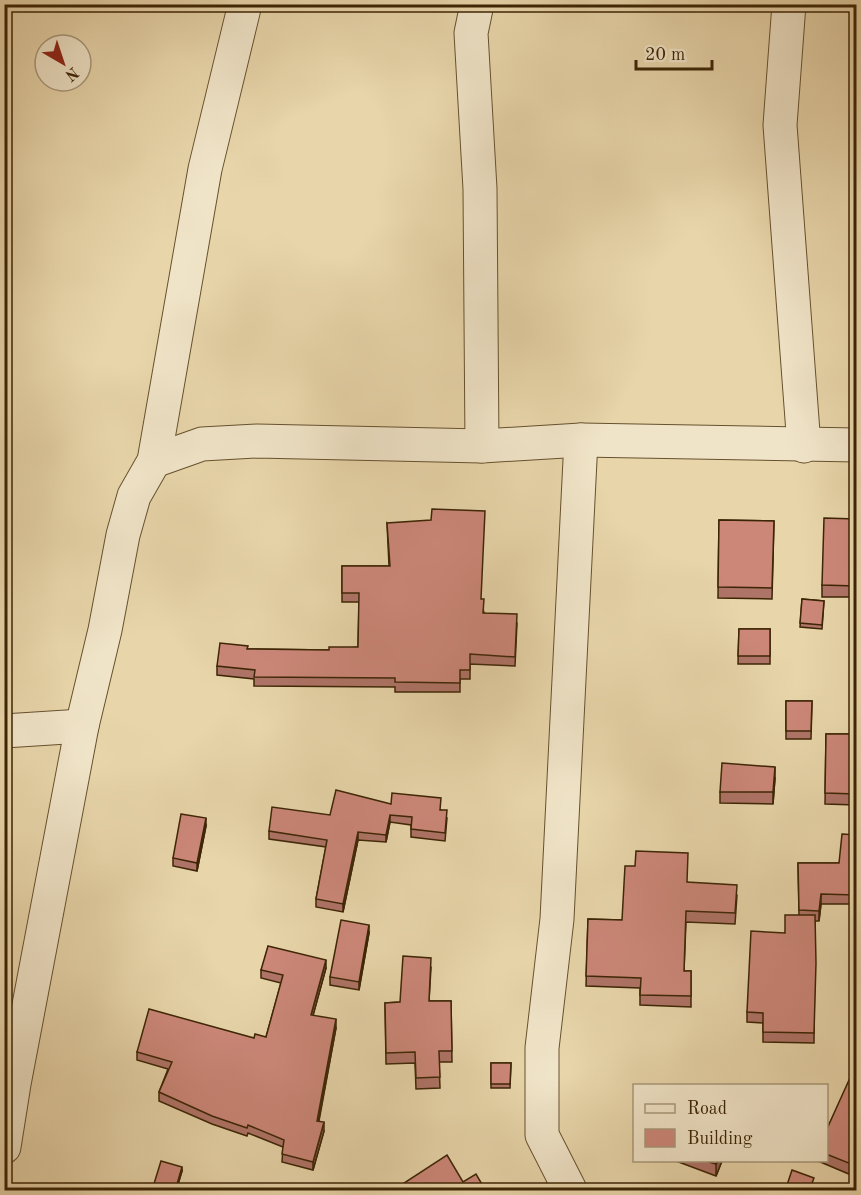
<svg xmlns="http://www.w3.org/2000/svg" width="861" height="1195" viewBox="0 0 861 1195" font-family="'Old Standard TT',serif">
	<style>
		.lines { fill: none; stroke-linecap: round; stroke-linejoin: round }
		.minor-casing { stroke: #67512e; stroke-width: 35 }
		.minor { stroke: #f0e4c8; stroke-width: 33 }
		.wall { fill: #af7468; stroke: #3c2505; stroke-width: 1.5 }
		.shaded-wall { fill: #8f5e55; stroke: #3c2505; stroke-width: 1.5 }
		.building { fill: #cc8779; stroke: #3c2505; stroke-width: 1.5 }
	</style>
	<rect width="100%" height="100%" fill="#e8d5aa"/>
	<filter id="stains"><feTurbulence type="fractalNoise" baseFrequency=".00333" numOctaves="4"/><feColorMatrix values="0 0 0 0 .2 0 0 0 0 .09 0 0 0 0 .02 0 0 0 .5 -.17"/></filter>
	<radialGradient id="worn" r=".72"><stop offset=".6" stop-color="#630" stop-opacity="0"/><stop offset="1" stop-color="#630" stop-opacity=".3"/></radialGradient>
	<g class="lines">
		<defs>
			<g id="minor">
				<path d="M477,4L471,33L480,189L482,446"/>
				<path d="M789,4L780,125L804,446"/>
				<path d="M154,461L202,444L257,441L482,446L581,440L856,445"/>
				<path d="M4,731L82,726"/>
				<path d="M4,1147L14,1084L82,726L105,630L123,535L134,496L154,461L205,169L245,4"/>
				<path d="M570,1190L542,1135V1048L557,919L581,440"/>
			</g>
		</defs>
		<!-- minor casing -->
		<use href="#minor" class="minor-casing"/>
		<!-- minor -->
		<use href="#minor" class="minor"/>
	</g>
	<!-- wall -->
	<g class="wall">
		<path d="M856,519V597H822V585Z"/>
		<path d="M719,520L774,521L772,599L718,598Z"/>
		<path d="M387,523L481,599L484,613L517,623L515,666L470,664V679H460V692H395V687L254,686V679L217,675V666L248,649L329,650L358,647L359,602H342V566H389Z"/>
		<path d="M802,599L824,601L822,629L800,627Z"/>
		<path d="M739,629H770V664H738Z"/>
		<path d="M786,701H812L811,739H786Z"/>
		<path d="M826,734H856V805L825,804Z"/>
		<path d="M775,778L773,804L720,803V792Z"/>
		<path d="M391,804L441,810L447,818L445,841L411,837V825L390,822L386,842L358,840L343,912L316,907V899L326,847L269,839V831L330,815Z"/>
		<path d="M206,826L197,871L173,866V858Z"/>
		<path d="M856,835V904H821L819,921H815L814,1043L763,1042V1023L747,1022V1012L785,933L799,915L798,863H839Z"/>
		<path d="M687,882L737,895L735,924L686,922L684,971H691V1007L640,1005V988L586,986L588,919L622,920Z"/>
		<path d="M369,933L359,990L330,985V977Z"/>
		<path d="M326,968L313,1015L336,1028L319,1121L324,1131L313,1170L282,1162L283,1147L248,1133L247,1136L212,1124L159,1101V1092L168,1069L137,1060V1052L266,1037L281,983L261,978V970Z"/>
		<path d="M431,968L429,1001H451L452,1062H439L440,1088L416,1089L415,1063L386,1064L385,1003L400,1002Z"/>
		<path d="M491,1063H511L510,1088H491Z"/>
		<path d="M856,1070V1177L818,1161H826V1131Z"/>
		<path d="M676,1161H722L716,1176Z"/>
		<path d="M182,1171L176,1191H153V1187Z"/>
	</g>
	<!-- shaded-wall -->
	<g class="shaded-wall">
		<path d="M775,767V778L773,804V792Z"/>
		<path d="M390,815V822L386,842V835Z"/>
		<path d="M206,818V826L197,871V863Z"/>
		<path d="M358,832V840L343,912V904Z"/>
		<path d="M821,894V904L819,921V911Z"/>
		<path d="M369,925V933L359,990V982Z"/>
		<path d="M326,960V968L311,1023V1015Z"/>
		<path d="M336,1019V1028L317,1129V1121Z"/>
		<path d="M324,1122V1131L313,1170V1162Z"/>
		<path d="M718,1161H722L716,1176V1164Z"/>
		<path d="M182,1167V1171L176,1191H175Z"/>
	</g>
	<!-- building -->
	<g class="building">
		<path d="M432,509L485,511L481,599H484L483,613L517,614L515,657L470,654V670H460V683L395,682V678L254,677L255,670L217,666L220,643L248,646L247,649L329,650V647H358L359,593H342V566H390L387,523L431,520Z"/>
		<path d="M824,518L856,519V586L822,585Z"/>
		<path d="M719,520L774,521L772,588L718,587Z"/>
		<path d="M802,599L824,601L822,625L800,623Z"/>
		<path d="M739,629H770V656H738Z"/>
		<path d="M786,701H812L811,731H786Z"/>
		<path d="M826,734H856V794L825,793Z"/>
		<path d="M722,763L775,767L773,792H720Z"/>
		<path d="M336,790L391,804L392,793L441,798L440,810H447L445,833L411,829L412,817L390,815L386,835L358,832L343,904L316,899L327,840L269,831L272,807L330,815Z"/>
		<path d="M181,814L206,818L197,863L173,858Z"/>
		<path d="M842,834L856,835V895L821,894L819,911L799,910L798,863H839Z"/>
		<path d="M636,851L688,853L687,882L737,885L735,913L686,911L684,971H691V996L640,995L641,978L586,976L588,919L622,920L625,866H635Z"/>
		<path d="M785,915H815L816,963L814,1033L763,1032V1013L747,1012L751,931L785,933Z"/>
		<path d="M341,920L369,925L359,982L330,977Z"/>
		<path d="M268,946L326,960L311,1015L336,1019L317,1121L324,1122L313,1162L282,1154L284,1140L248,1125L247,1128L212,1116L159,1092L172,1062L137,1052L149,1009L254,1038L255,1034L266,1037L283,975L261,970Z"/>
		<path d="M403,956L431,958L429,1001H451L452,1051H439L440,1077L416,1078L415,1052L386,1053L385,1003L400,1002Z"/>
		<path d="M491,1063H511L510,1084H491Z"/>
		<path d="M854,1069L856,1070V1166L826,1154V1131Z"/>
		<path d="M447,1155L463,1182L476,1174L486,1191H404L401,1185Z"/>
		<path d="M161,1161L182,1167L175,1191H163L153,1187Z"/>
		<path d="M706,1161H718L716,1164Z"/>
		<path d="M792,1170L814,1178L809,1191H785Z"/>
	</g>
	<!-- margin -->
	<rect width="861" height="1195" fill="none" stroke="#e8d5aa" stroke-width="24"/>
	<rect x="6" y="6" width="849" height="1183" fill="none" stroke="#3c2505" stroke-width="3"/>
	<rect x="12" y="12" width="837" height="1171" fill="none" stroke="#3c2505" stroke-width="1.5"/>
	<!-- legend -->
	<rect x="633" y="1084" width="195" height="78" fill="#f0e4c8" stroke="#a8987a" stroke-width="1.5"/>
	<rect x="645" y="1104" width="30" height="9" fill="#f0e4c8" stroke="#a8987a" stroke-width="1.5"/>
	<text x="687" y="1114" font-size="18" fill="#3c2505">Road</text>
	<rect x="645" y="1129" width="30" height="18" fill="#cc8779" stroke="#a8987a" stroke-width="1.5"/>
	<text x="687" y="1144" font-size="18" fill="#3c2505">Building</text>
	<!-- north arrow -->
	<g transform="translate(63 63) rotate(141)"><circle r="28" fill="#f0e4c8" stroke="#a8987a" stroke-width="1.5"/>
	<path d="M0-4.5L10 22L0 15L-10 22Z" fill="#8f2418"/>
	<text y="-9" font-size="16" font-weight="bold" text-anchor="middle" fill="#3c2505">N</text>
	</g>
	<!-- scale -->
	<path d="M636 60v9h76v-9" fill="none" stroke="#3c2505" stroke-width="3"/>
	<text x="645" y="60" font-size="18" fill="#3c2505" stroke="#f0e4c8" stroke-width="4.5" paint-order="stroke">20 m</text>
	<rect width="100%" height="100%" filter="url(#stains)"/>
	<rect width="100%" height="100%" fill="url(#worn)"/>
</svg>
